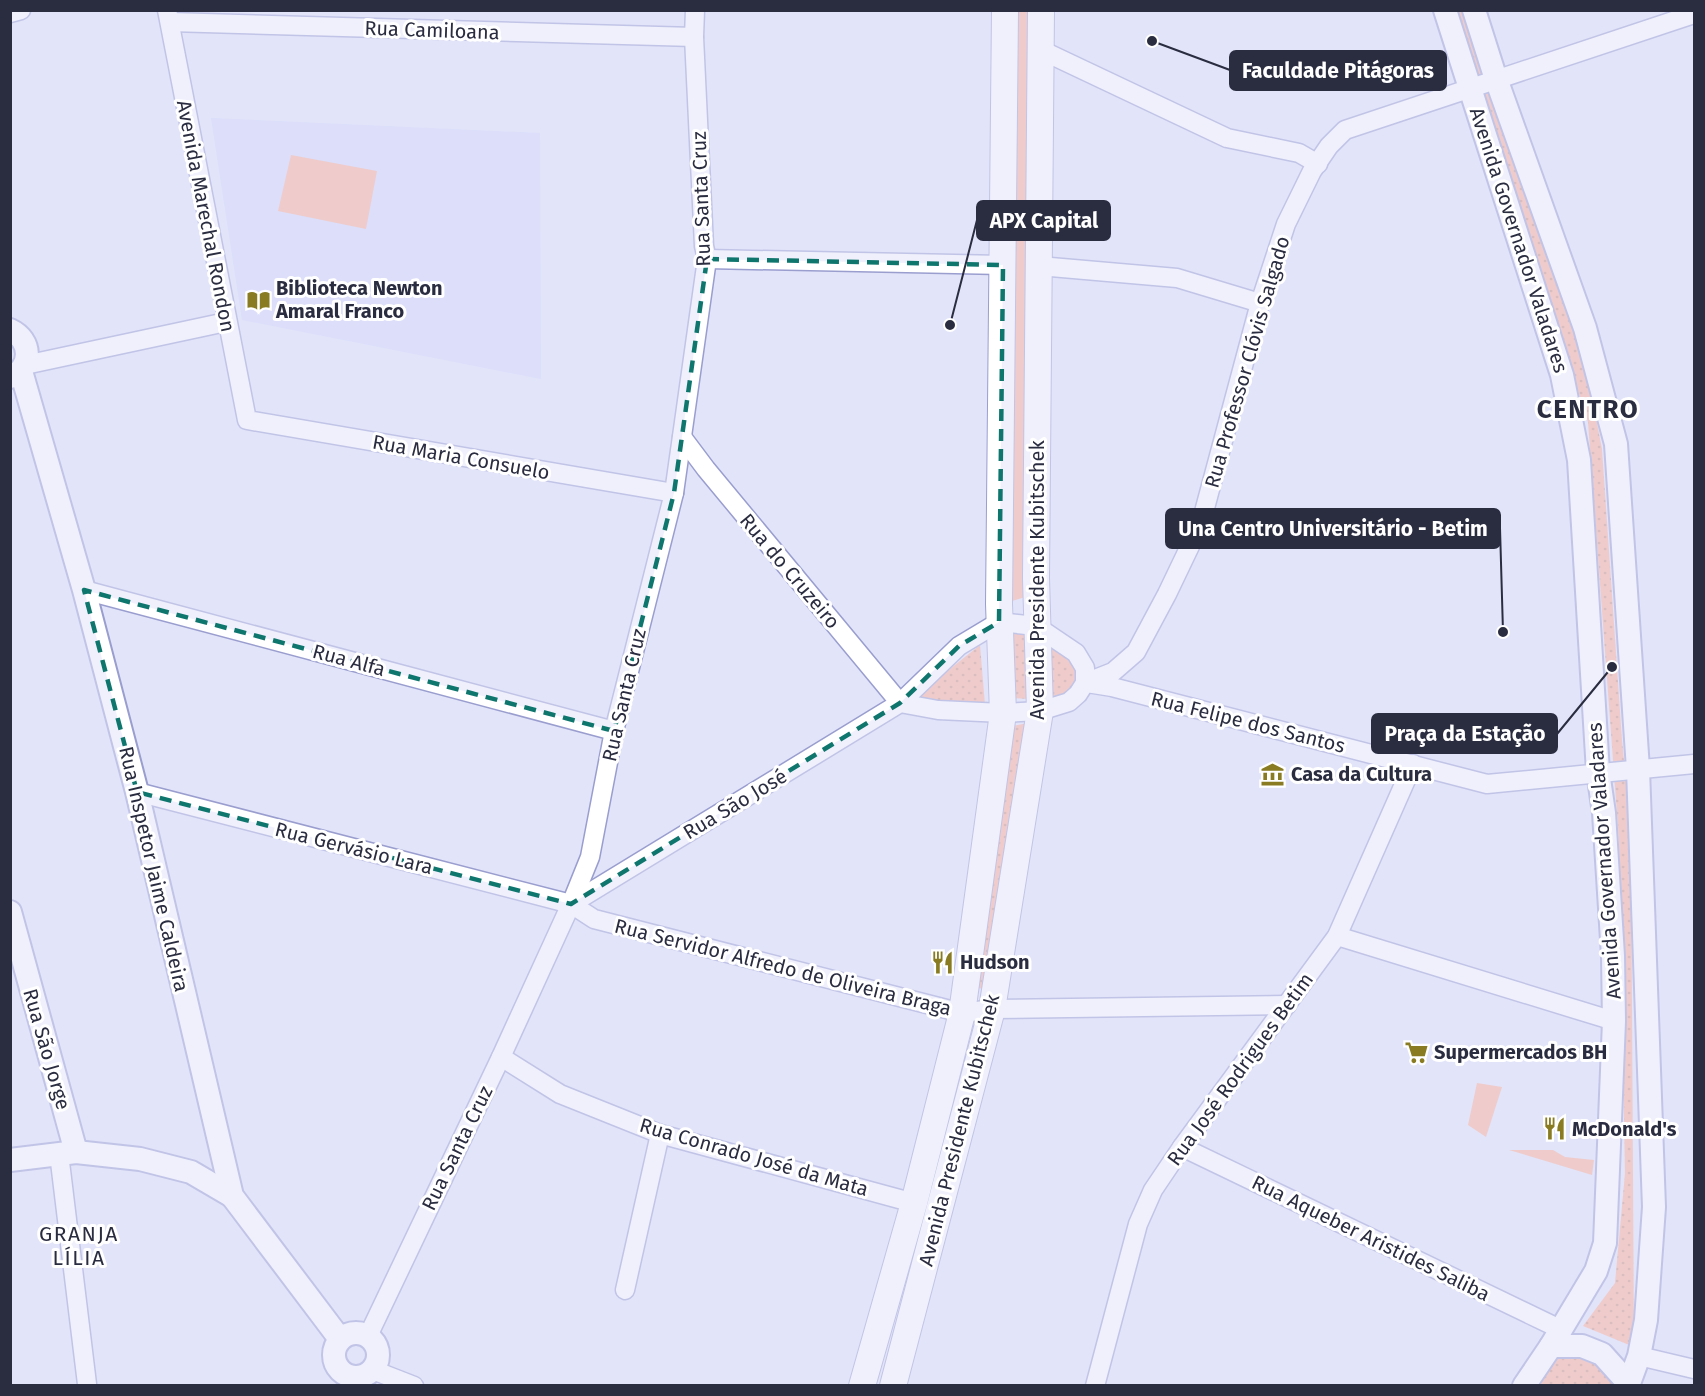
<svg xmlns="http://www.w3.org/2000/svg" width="1705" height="1396" viewBox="0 0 1705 1396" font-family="'Fira Sans',sans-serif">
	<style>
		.built { fill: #d4d8fb }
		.grass { fill: #feaf93 }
		.park { fill: url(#park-dots) }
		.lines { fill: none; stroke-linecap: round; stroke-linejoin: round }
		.minor-casing { stroke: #9a9ecf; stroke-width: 21 }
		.tertiary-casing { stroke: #9a9ecf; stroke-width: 26 }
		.secondary-casing { stroke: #9a9ecf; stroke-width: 28 }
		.minor { stroke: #fff; stroke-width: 18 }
		.tertiary { stroke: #fff; stroke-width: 22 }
		.secondary { stroke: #fff; stroke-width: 26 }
		.marked { fill: none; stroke: #0f766e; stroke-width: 4.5; stroke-dasharray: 12 8; stroke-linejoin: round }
		.labels { text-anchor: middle; stroke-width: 6; stroke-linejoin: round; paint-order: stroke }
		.street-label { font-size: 20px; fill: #2a2c40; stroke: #fff }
		.poi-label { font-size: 20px; font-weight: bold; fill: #2a2c40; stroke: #fff; text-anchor: start }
		.neighbourhood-label { font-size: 21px; letter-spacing: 1.5px; fill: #2a2c40; stroke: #fff }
		.district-label { font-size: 26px; font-weight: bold; letter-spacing: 1.5px; fill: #2a2c40; stroke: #fff }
		.leader { fill: none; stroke: #2a2c40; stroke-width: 2 }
		.callout-dot { fill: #2a2c40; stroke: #fff; stroke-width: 2 }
		.callout { fill: #2a2c40; stroke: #2a2c40; stroke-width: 2 }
		.callout-label { font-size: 21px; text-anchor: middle; font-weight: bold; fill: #fff }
	</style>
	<defs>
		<pattern id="park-dots" width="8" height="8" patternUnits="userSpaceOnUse" patternTransform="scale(1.5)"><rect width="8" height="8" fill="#feaf93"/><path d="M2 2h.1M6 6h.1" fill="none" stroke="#ce8f79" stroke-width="1.8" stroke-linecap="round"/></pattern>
	</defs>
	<rect width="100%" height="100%" fill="#e2e4f9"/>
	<!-- built -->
	<path class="built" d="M211,118L540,133L541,379L242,320Z"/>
	<!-- grass -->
	<g class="grass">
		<path d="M1011,11H1031L1029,596L1012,601Z"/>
		<path d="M291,155L377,171L366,229L278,211Z"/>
		<path d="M1477,1083L1502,1087L1486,1137L1468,1125Z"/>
		<path d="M1509,1150H1553L1565,1157L1594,1160L1592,1175Z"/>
	</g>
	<!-- park -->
	<g class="park">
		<path d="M1456,11H1465L1587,371L1602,449L1622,740L1631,831L1634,1347L1583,1326L1615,1283L1625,1173L1619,841L1588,422Z"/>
		<path d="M1027,630L1029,699L1010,698L1006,631Z"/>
		<path d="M1046,640C1057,648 1083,662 1078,679C1076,685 1068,693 1064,698L1046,702Z"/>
		<path d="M980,645L985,705L912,699Z"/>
		<path d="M1029,723L988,989L975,988L1012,726Z"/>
		<path d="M1582,1348L1620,1386H1527L1544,1358Z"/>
	</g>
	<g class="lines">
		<defs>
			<g id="minor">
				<path d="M167,10L247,420L674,493"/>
				<path d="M10,13L21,10"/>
				<path d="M170,22L694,37"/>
				<path d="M1041,50L1227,138L1299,153L1318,164"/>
				<path d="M707,259L1003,265"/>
				<path d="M1039,266L1177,278L1260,303"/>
				<path d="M25,365L226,322"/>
				<path d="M682,437L706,469L900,703"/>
				<path d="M84,590L614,731"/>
				<path d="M1085,683L1113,672L1136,652L1167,594L1201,523L1260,303L1286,224L1312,171L1329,146L1345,130L1694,14"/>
				<path d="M1087,683L1112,687L1487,784L1694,764"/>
				<path d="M137,792L571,904L594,919L962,1013L992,1009L1287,1005"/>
				<path d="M571,904L900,703L959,646L999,622L1036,626L1076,653L1085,668V683L1078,694L1069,702L1040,711L1003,713L938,710L900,703"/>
				<path d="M1337,936L1614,1021"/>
				<path d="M501,1057L560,1094L660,1134L914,1203"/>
				<path d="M1182,1147L1560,1329"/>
				<path d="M60,1154V1162L87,1384"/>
				<path d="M625,1290L660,1134"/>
				<path d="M368,1336L501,1057L571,904L590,857L614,731L674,493L707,259L704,246L694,37L695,10"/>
				<path d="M1639,1356L1694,1369"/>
				<path d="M373,1370L414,1386"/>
				<path d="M1095,1386L1138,1224L1153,1190L1182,1147L1337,936L1413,764"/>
			</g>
			<g id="tertiary">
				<path d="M1445,10L1562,375L1579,460L1598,772L1604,813L1613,956L1614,1021L1605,1243L1596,1271L1551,1346L1524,1386"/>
				<path d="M1474,10L1494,73L1585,328L1616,444L1638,769L1654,1207L1646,1320L1639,1356L1628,1386"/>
				<path d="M10,330C32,340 33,368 10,377"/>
				<path d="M21,371L84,590L137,792L232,1196L340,1339"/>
				<path d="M10,912L76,1152"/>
				<path d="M10,1160L76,1152L140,1159L191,1172L232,1196"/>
				<circle cx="356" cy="1355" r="22"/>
				<path d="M1551,1346H1582L1602,1354L1629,1384"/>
			</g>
			<g id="secondary">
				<path d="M862,1386L914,1203L962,1013L1003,713L999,604L1005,10"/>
				<path d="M893,1386L992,1009L1040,711L1036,578L1041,10"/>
			</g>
		</defs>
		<!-- minor casing -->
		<use href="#minor" class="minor-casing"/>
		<!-- tertiary casing -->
		<use href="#tertiary" class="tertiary-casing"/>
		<!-- secondary casing -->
		<use href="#secondary" class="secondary-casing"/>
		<!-- minor -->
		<use href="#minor" class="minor"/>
		<!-- tertiary -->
		<use href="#tertiary" class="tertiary"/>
		<!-- secondary -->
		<use href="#secondary" class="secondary"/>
	</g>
	<!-- marked area -->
	<path d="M0 0H1705V1396H0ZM707,259L1003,265L999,622L959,646L900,703L571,904L137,792L84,590L614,731L674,493Z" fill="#e2e4f9" fill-opacity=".55" fill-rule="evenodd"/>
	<path class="marked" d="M707,259L1003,265L999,622L959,646L900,703L571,904L137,792L84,590L614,731L674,493Z"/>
	<!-- icons -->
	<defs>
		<symbol id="library-bare" viewBox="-9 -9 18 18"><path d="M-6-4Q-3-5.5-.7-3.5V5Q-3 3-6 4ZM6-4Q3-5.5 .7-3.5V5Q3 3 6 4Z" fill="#887b21" stroke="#fff" stroke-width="2.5" paint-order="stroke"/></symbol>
		<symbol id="museum-bare" viewBox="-9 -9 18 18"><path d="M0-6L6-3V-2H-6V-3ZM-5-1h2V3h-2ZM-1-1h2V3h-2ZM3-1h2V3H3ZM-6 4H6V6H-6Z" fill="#887b21" stroke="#fff" stroke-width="2.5" paint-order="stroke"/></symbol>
		<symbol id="restaurant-bare" viewBox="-9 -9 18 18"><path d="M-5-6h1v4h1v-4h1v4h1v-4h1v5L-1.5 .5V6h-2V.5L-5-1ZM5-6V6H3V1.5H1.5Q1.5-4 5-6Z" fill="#887b21" stroke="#fff" stroke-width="2.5" paint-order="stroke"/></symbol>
		<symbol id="supermarket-bare" viewBox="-9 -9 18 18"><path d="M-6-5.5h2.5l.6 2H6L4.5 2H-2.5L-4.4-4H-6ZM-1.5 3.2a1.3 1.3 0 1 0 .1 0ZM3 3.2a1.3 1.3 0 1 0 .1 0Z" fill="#887b21" stroke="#fff" stroke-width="2.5" paint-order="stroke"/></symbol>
	</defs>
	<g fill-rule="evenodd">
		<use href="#library-bare" x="242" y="284" width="33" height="33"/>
		<use href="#museum-bare" x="1256" y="758" width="33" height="33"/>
		<use href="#restaurant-bare" x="926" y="946" width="33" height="33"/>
		<use href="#supermarket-bare" x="1400" y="1036" width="33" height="33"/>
		<use href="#restaurant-bare" x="1538" y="1112" width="33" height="33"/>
	</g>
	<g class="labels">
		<!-- street labels -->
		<g class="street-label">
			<text transform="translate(432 30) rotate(2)" y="7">Rua Camiloana</text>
			<text transform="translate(701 199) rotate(-92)" y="7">Rua Santa Cruz</text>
			<text transform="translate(206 216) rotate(79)" y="7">Avenida Marechal Rondon</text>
			<text transform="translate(1519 240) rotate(72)" y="7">Avenida Governador Valadares</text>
			<text transform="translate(1247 362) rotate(-74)" y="7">Rua Professor Clóvis Salgado</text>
			<text transform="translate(461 457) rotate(10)" y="7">Rua Maria Consuelo</text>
			<text transform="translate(790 571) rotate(50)" y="7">Rua do Cruzeiro</text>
			<text transform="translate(1037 580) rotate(-90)" y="7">Avenida Presidente Kubitschek</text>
			<text transform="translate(349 660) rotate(15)" y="7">Rua Alfa</text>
			<text transform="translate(624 695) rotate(-77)" y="7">Rua Santa Cruz</text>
			<text transform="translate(1248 722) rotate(14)" y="7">Rua Felipe dos Santos</text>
			<text transform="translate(735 804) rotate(-31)" y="7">Rua São José</text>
			<text transform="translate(354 848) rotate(14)" y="7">Rua Gervásio Lara</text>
			<text transform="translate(1604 861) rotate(-94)" y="7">Avenida Governador Valadares</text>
			<text transform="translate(154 869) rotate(77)" y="7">Rua Inspetor Jaime Caldeira</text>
			<text transform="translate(783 967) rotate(14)" y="7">Rua Servidor Alfredo de Oliveira Braga</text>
			<text transform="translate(47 1049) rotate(74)" y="7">Rua São Jorge</text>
			<text transform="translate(1240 1069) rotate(-54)" y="7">Rua José Rodrigues Betim</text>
			<text transform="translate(959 1130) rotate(-76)" y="7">Avenida Presidente Kubitschek</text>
			<text transform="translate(457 1148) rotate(-64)" y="7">Rua Santa Cruz</text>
			<text transform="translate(754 1157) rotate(16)" y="7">Rua Conrado José da Mata</text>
			<text transform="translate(1371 1238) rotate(26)" y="7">Rua Aqueber Aristides Saliba</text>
		</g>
		<!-- poi labels -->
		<g class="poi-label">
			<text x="276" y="295">Biblioteca Newton<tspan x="276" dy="23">Amaral Franco</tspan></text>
			<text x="1291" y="781">Casa da Cultura</text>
			<text x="960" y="969">Hudson</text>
			<text x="1434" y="1059">Supermercados BH</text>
			<text x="1572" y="1136">McDonald's</text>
		</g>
		<!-- neighbourhood labels -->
		<g class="neighbourhood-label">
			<text x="79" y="1241">GRANJA<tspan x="79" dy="24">LÍLIA</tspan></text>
		</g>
		<!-- district labels -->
		<g class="district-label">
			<text x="1588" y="418">CENTRO</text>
		</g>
	</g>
	<!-- callouts -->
	<path class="leader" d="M1152 41L1230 70M950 325L977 220M1503 632L1500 528M1612 667L1557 734"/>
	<g class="callout-dot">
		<circle cx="1152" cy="41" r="6"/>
		<circle cx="950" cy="325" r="6"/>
		<circle cx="1503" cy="632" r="6"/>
		<circle cx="1612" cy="667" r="6"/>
	</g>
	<g class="callout">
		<rect x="1230" y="51" width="216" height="39" rx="6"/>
		<rect x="977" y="201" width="133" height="39" rx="6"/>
		<rect x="1166" y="509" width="334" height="39" rx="6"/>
		<rect x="1372" y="714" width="185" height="39" rx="6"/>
	</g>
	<g class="callout-label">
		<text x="1338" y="78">Faculdade Pitágoras</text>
		<text x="1044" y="228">APX Capital</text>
		<text x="1333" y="536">Una Centro Universitário - Betim</text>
		<text x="1465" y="741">Praça da Estação</text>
	</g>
	<!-- border -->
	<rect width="1705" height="1396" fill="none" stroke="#2a2c40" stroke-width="24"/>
</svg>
